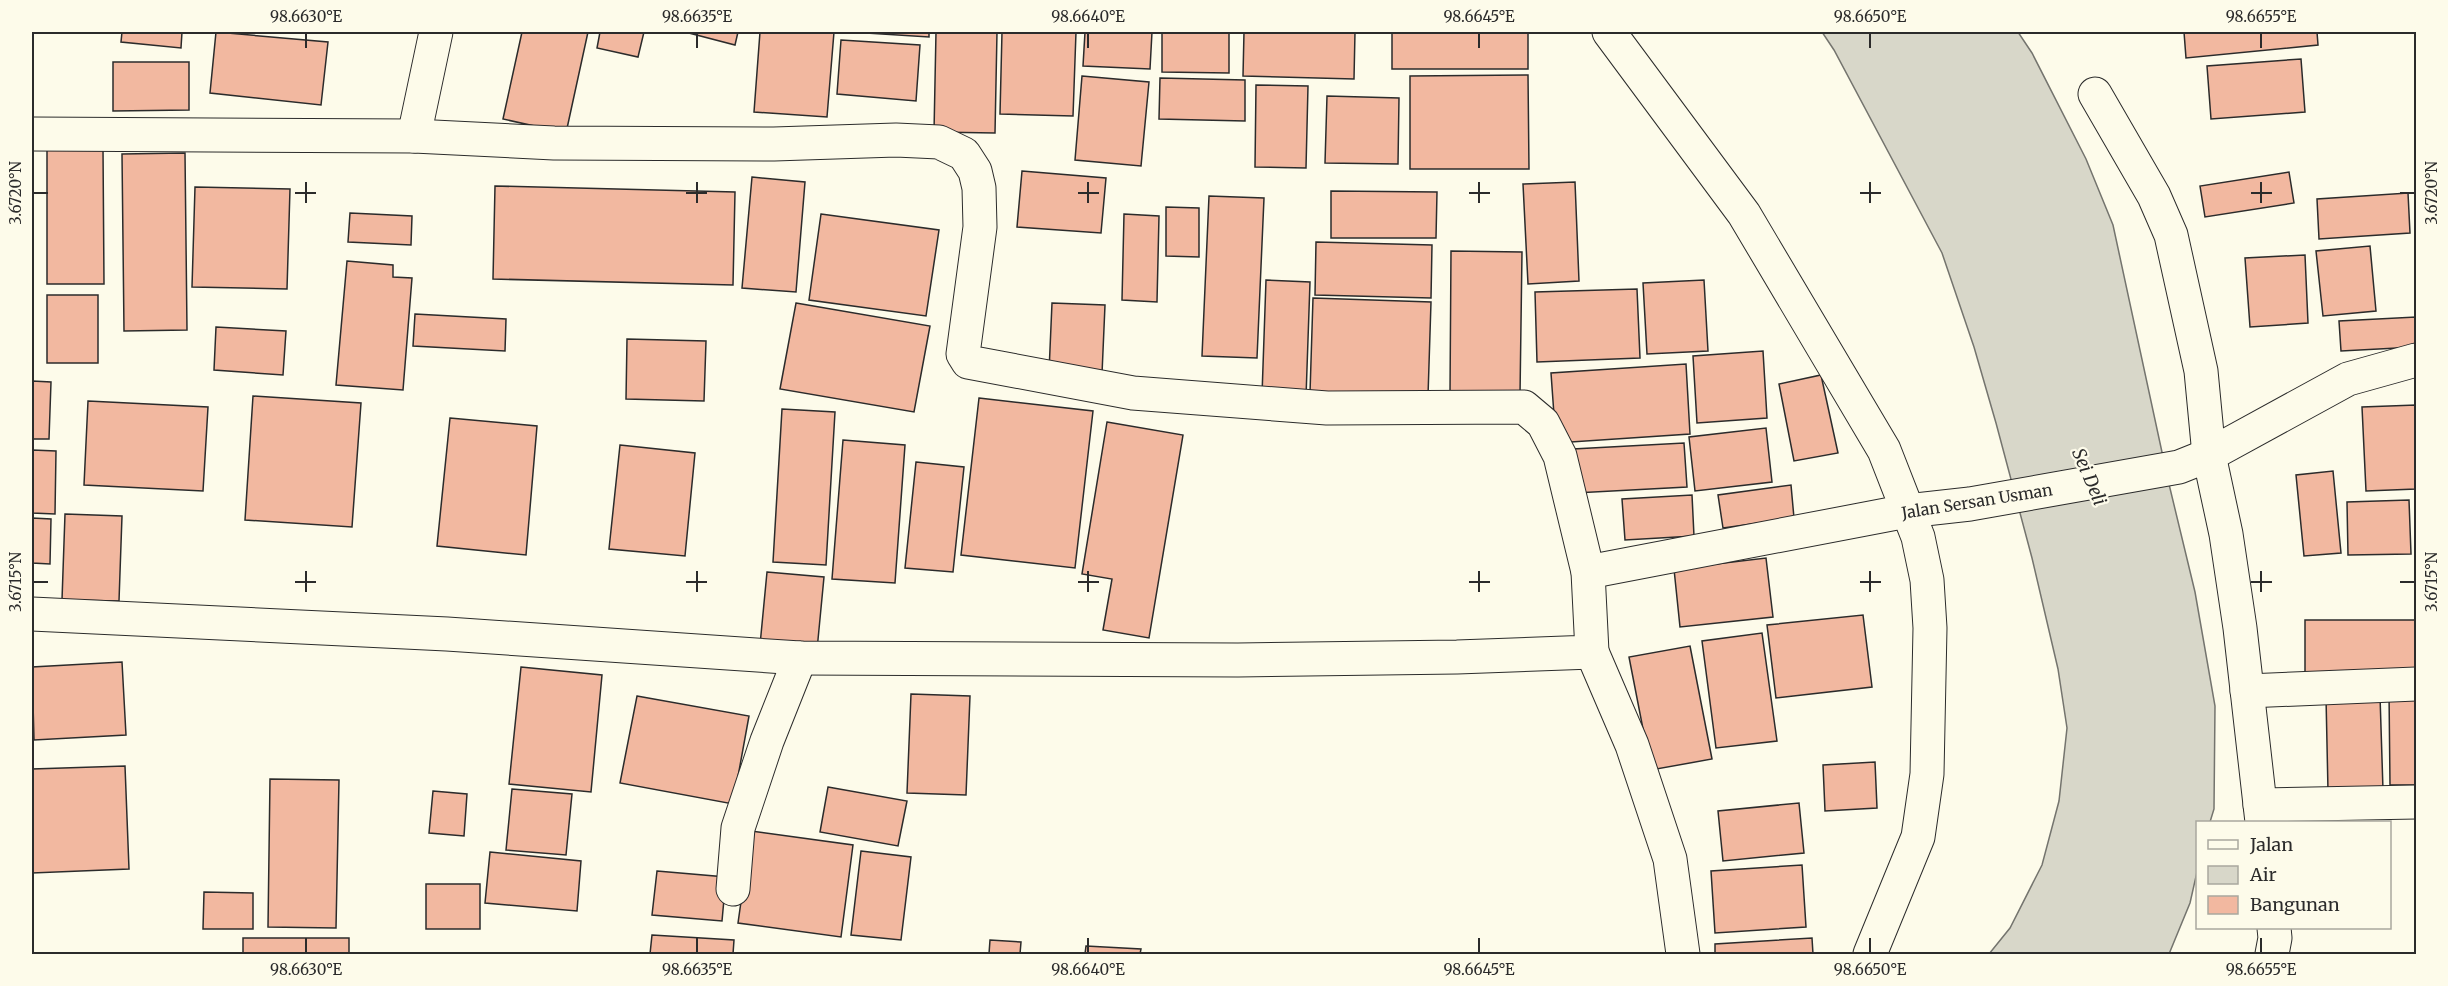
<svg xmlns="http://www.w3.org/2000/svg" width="2448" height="986" viewBox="0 0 2448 986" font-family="Merriweather,serif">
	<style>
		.water { fill: #d8d7c9; stroke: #74746e; stroke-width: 1.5 }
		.building { fill: #f2b8a0; stroke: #2b2b2b; stroke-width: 1.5 }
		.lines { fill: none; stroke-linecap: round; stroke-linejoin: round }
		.minor-casing { stroke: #2b2b2b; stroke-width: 35 }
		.minor { stroke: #fdfbea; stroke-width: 33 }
		.ticks { fill: none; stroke: #2b2b2b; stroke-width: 2 }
		.labels { text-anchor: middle; stroke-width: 4.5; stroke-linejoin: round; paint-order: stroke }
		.street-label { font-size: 16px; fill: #2b2b2b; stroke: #fdfbea }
		.water-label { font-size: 18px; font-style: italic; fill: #2b2b2b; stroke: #fdfbea }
		.neatline { fill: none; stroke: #2b2b2b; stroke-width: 2 }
		.ticks-label { font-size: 15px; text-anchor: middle; fill: #2b2b2b }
	</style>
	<rect width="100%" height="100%" fill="#fdfbea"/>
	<!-- water -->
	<path class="water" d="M1822,32H2018L2032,53L2086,159L2113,225L2168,480L2195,592L2215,706L2214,809L2210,822H2198L2197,872L2190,903L2169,954H1989L2010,928L2042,865L2059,801L2067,728L2058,669L2032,558L1996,423L1974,347L1942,253L1834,50Z"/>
	<!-- building -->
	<g class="building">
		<path d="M122,32H182L181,48L121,42Z"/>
		<path d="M216,32L328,42L321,105L210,93Z"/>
		<path d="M522,32H588L566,133L503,119Z"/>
		<path d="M600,32H644L638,57L597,48Z"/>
		<path d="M685,32H738L735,45Z"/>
		<path d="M760,32H834L827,117L754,112Z"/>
		<path d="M850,32H929V37Z"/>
		<path d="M936,32H997L995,133L934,132Z"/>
		<path d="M1002,32H1076L1073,116L1000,114Z"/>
		<path d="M1085,32H1152L1150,69L1083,66Z"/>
		<path d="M1162,32H1229V73L1162,72Z"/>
		<path d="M1244,32H1355L1354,79L1243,76Z"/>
		<rect x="1392" y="32" width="136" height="37"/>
		<path d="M2184,32H2317L2318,45L2186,58Z"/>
		<path d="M841,40L920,45L916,101L837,94Z"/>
		<path d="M2301,59L2305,112L2211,119L2207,66Z"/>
		<path d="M113,62H189V110L113,111Z"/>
		<path d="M1528,75L1529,169H1410V76Z"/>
		<path d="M1082,76L1149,82L1141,166L1075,160Z"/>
		<path d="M1160,78L1245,80V121L1159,119Z"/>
		<path d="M1256,85L1308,86L1306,168L1255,167Z"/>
		<path d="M1327,96L1399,98L1398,164L1325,163Z"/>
		<path d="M103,148L104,284H47V149Z"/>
		<path d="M185,153L187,330L124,331L122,154Z"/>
		<path d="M1022,171L1106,178L1101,233L1017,227Z"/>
		<path d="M2289,172L2294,203L2205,217L2200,186Z"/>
		<path d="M752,177L805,182L796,292L742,288Z"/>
		<path d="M1575,182L1579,281L1528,284L1523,184Z"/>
		<path d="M495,186L735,192L733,285L493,279Z"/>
		<path d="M195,187L290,189L287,289L192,287Z"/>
		<path d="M1331,191L1437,192L1436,238H1331Z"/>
		<path d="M2408,193L2410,233L2319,239L2317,199Z"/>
		<path d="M1209,196L1264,198L1257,358L1202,356Z"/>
		<path d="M1166,207L1199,208V257L1166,256Z"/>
		<path d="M350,213L412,216L411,245L348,242Z"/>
		<path d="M821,214L939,230L926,316L809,300Z"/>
		<path d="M1124,214L1159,216L1157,302L1122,300Z"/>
		<path d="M32,223L33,328H32Z"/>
		<path d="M1316,242L1432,245L1431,298L1315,295Z"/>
		<path d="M2370,246L2376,311L2323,316L2316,251Z"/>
		<path d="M1451,251L1522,252L1520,395L1450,394Z"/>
		<path d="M2305,255L2308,323L2250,327L2245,258Z"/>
		<path d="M347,261L393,265V277L412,278L403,390L336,385Z"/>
		<path d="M1266,280L1310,282L1306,397L1262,395Z"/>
		<path d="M1704,280L1708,351L1647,354L1643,283Z"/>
		<path d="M1637,289L1640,358L1537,362L1535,292Z"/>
		<rect x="47" y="295" width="51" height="68"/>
		<path d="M1313,298L1431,302L1428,396L1310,393Z"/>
		<path d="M796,303L930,326L914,412L780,389Z"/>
		<path d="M1052,303L1105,305L1102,374L1049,372Z"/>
		<path d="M415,314L506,319L505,351L413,346Z"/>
		<path d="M2416,317V347L2341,351L2339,321Z"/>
		<path d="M216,327L286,331L283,375L214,370Z"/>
		<path d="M627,339L706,341L704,401L626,399Z"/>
		<path d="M1763,351L1767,418L1697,423L1693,356Z"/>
		<path d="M1686,364L1690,434L1556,443L1551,373Z"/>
		<path d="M1821,375L1838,453L1794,461L1779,384Z"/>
		<path d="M32,381L51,382L49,439H32Z"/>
		<path d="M253,396L361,403L352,527L245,520Z"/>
		<path d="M979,398L1093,411L1075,568L961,555Z"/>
		<path d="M88,401L208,407L203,491L84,485Z"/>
		<path d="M2416,405V489L2366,491L2362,407Z"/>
		<path d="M782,409L835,412L826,565L773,562Z"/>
		<path d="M450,418L537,426L526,555L437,546Z"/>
		<path d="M1107,422L1183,435L1149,638L1103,630L1112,579L1082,574Z"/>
		<path d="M1766,428L1772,482L1695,491L1689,437Z"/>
		<path d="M843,440L905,445L895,583L832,579Z"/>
		<path d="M1684,443L1687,487L1575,493L1573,449Z"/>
		<path d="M620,445L695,453L685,556L609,549Z"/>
		<path d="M32,450L56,451L55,514L32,513Z"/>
		<path d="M916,462L964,467L953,572L905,568Z"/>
		<path d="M2333,471L2341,553L2304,556L2296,475Z"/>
		<path d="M1791,485L1794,518L1723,528L1718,495Z"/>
		<path d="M1692,495L1694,536L1625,540L1622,499Z"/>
		<path d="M2409,500L2411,554L2348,555L2347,502Z"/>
		<path d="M65,514L122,516L119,601L62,600Z"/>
		<path d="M32,518L51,519L50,564L32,563Z"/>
		<path d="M1766,558L1773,617L1680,627L1674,569Z"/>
		<path d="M767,572L824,577L817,650L760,645Z"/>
		<path d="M1863,615L1872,687L1776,698L1767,625Z"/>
		<rect x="2305" y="620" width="111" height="58"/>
		<path d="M1762,633L1777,741L1716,748L1702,641Z"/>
		<path d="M1690,646L1712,759L1651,770L1629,657Z"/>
		<path d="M122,662L126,735L34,740L32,667Z"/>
		<path d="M521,667L602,675L591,792L509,784Z"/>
		<path d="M2389,691H2416V785H2390Z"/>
		<path d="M911,694L970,696L966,795L907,793Z"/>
		<path d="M637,696L749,716L733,804L620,783Z"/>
		<path d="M2380,696L2383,790L2328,791L2326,697Z"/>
		<path d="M1875,762L1877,808L1825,811L1823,765Z"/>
		<path d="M125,766L129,869L32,873V769Z"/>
		<path d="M270,779L339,780L336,928L268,927Z"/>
		<path d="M828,787L907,801L898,846L820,832Z"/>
		<path d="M512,789L572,794L566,855L506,850Z"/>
		<path d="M433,791L467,794L464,836L429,833Z"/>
		<path d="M1799,803L1804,853L1723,861L1718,811Z"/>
		<path d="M751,831L853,845L841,937L738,923Z"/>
		<path d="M861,851L911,857L901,940L851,935Z"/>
		<path d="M490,852L581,861L577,911L485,903Z"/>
		<path d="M1802,865L1806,927L1715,933L1711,871Z"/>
		<path d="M657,871L726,877L722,921L652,915Z"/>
		<rect x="426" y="884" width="54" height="45"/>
		<path d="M204,892L253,893V929H203Z"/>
		<path d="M652,935L734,940L733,954H650Z"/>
		<rect x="243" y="938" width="106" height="16"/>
		<path d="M1812,938L1813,954H1715V944Z"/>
		<path d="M990,940L1021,942L1020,954H989Z"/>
		<path d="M1086,946L1141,949L1140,954H1085Z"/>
	</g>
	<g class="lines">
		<defs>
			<g id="minor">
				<path d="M1609,32L1744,214L1884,450L1918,537L1927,580L1930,628L1927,774L1918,837L1870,954"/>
				<path d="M2095,94L2154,196L2171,235L2201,371L2209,455L2226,534L2240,628L2262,822"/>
				<path d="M32,134L414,136L554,143L774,144L896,140L939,142L964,154L975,171L979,188L980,227L963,354L968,362L1133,393L1327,408L1524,407L1543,423L1560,456L1588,572L1592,652L1457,657L1238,660L800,658L447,634L32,614"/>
				<path d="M414,136L436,32"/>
				<path d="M1588,572L1907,511L1970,504L2179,467L2209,455L2348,379L2416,360"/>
				<path d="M1592,652L1632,745L1670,859L1683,954"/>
				<path d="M2247,691L2416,684"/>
				<path d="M2260,805L2416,802"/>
				<path d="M733,889L738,828L767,741L800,658"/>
				<path d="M2272,954L2275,938L2274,928"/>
			</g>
		</defs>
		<!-- minor casing -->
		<use href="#minor" class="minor-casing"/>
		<!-- minor -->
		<use href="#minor" class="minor"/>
	</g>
	<!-- ticks -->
	<path class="ticks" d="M306,33V48M697,33V48M1088,33V48M1479,33V48M1870,33V48M2261,33V48M306,182V203M697,182V203M1088,182V203M1479,182V203M1870,182V203M2261,182V203M33,193H48M295,193H316M686,193H707M1078,193H1099M1469,193H1490M1860,193H1881M2251,193H2272M2400,193H2415M306,571V592M697,571V592M1088,571V592M1479,571V592M1870,571V592M2261,571V592M33,582H48M295,582H316M686,582H707M1078,582H1099M1469,582H1490M1860,582H1881M2251,582H2272M2400,582H2415M306,938V953M697,938V953M1088,938V953M1479,938V953M1870,938V953M2261,938V953"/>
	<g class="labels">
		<!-- street labels -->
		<g class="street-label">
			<text transform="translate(1977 501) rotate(-9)" y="6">Jalan Sersan Usman</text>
		</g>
		<!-- water labels -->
		<g class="water-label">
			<text transform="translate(2089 477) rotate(67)" y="6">Sei Deli</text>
		</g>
	</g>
	<!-- border -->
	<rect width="2448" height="986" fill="none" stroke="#fdfbea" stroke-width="66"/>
	<!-- legend -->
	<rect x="2196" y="821" width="195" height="108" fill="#fdfbea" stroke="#a9a89e" stroke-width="1.5"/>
	<rect x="2208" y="840" width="30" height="9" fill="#fdfbea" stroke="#a9a89e" stroke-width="1.5"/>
	<text x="2250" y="851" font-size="18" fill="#2b2b2b">Jalan</text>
	<rect x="2208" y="866" width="30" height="18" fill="#d8d7c9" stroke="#a9a89e" stroke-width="1.5"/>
	<text x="2250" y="881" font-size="18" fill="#2b2b2b">Air</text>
	<rect x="2208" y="896" width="30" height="18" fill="#f2b8a0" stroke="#a9a89e" stroke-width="1.5"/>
	<text x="2250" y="911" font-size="18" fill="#2b2b2b">Bangunan</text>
	<rect x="33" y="33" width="2382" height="920" class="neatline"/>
	<g class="ticks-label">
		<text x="306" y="22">98.6630°E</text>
		<text x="697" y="22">98.6635°E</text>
		<text x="1088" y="22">98.6640°E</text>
		<text x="1479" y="22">98.6645°E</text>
		<text x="1870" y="22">98.6650°E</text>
		<text x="2261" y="22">98.6655°E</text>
		<text transform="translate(16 193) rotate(-90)" y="5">3.6720°N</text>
		<text transform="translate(2432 193) rotate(-90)" y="5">3.6720°N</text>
		<text transform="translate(16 582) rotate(-90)" y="5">3.6715°N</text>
		<text transform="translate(2432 582) rotate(-90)" y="5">3.6715°N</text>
		<text x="306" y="975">98.6630°E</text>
		<text x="697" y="975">98.6635°E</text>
		<text x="1088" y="975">98.6640°E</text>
		<text x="1479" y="975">98.6645°E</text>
		<text x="1870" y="975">98.6650°E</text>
		<text x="2261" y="975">98.6655°E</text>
	</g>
</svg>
